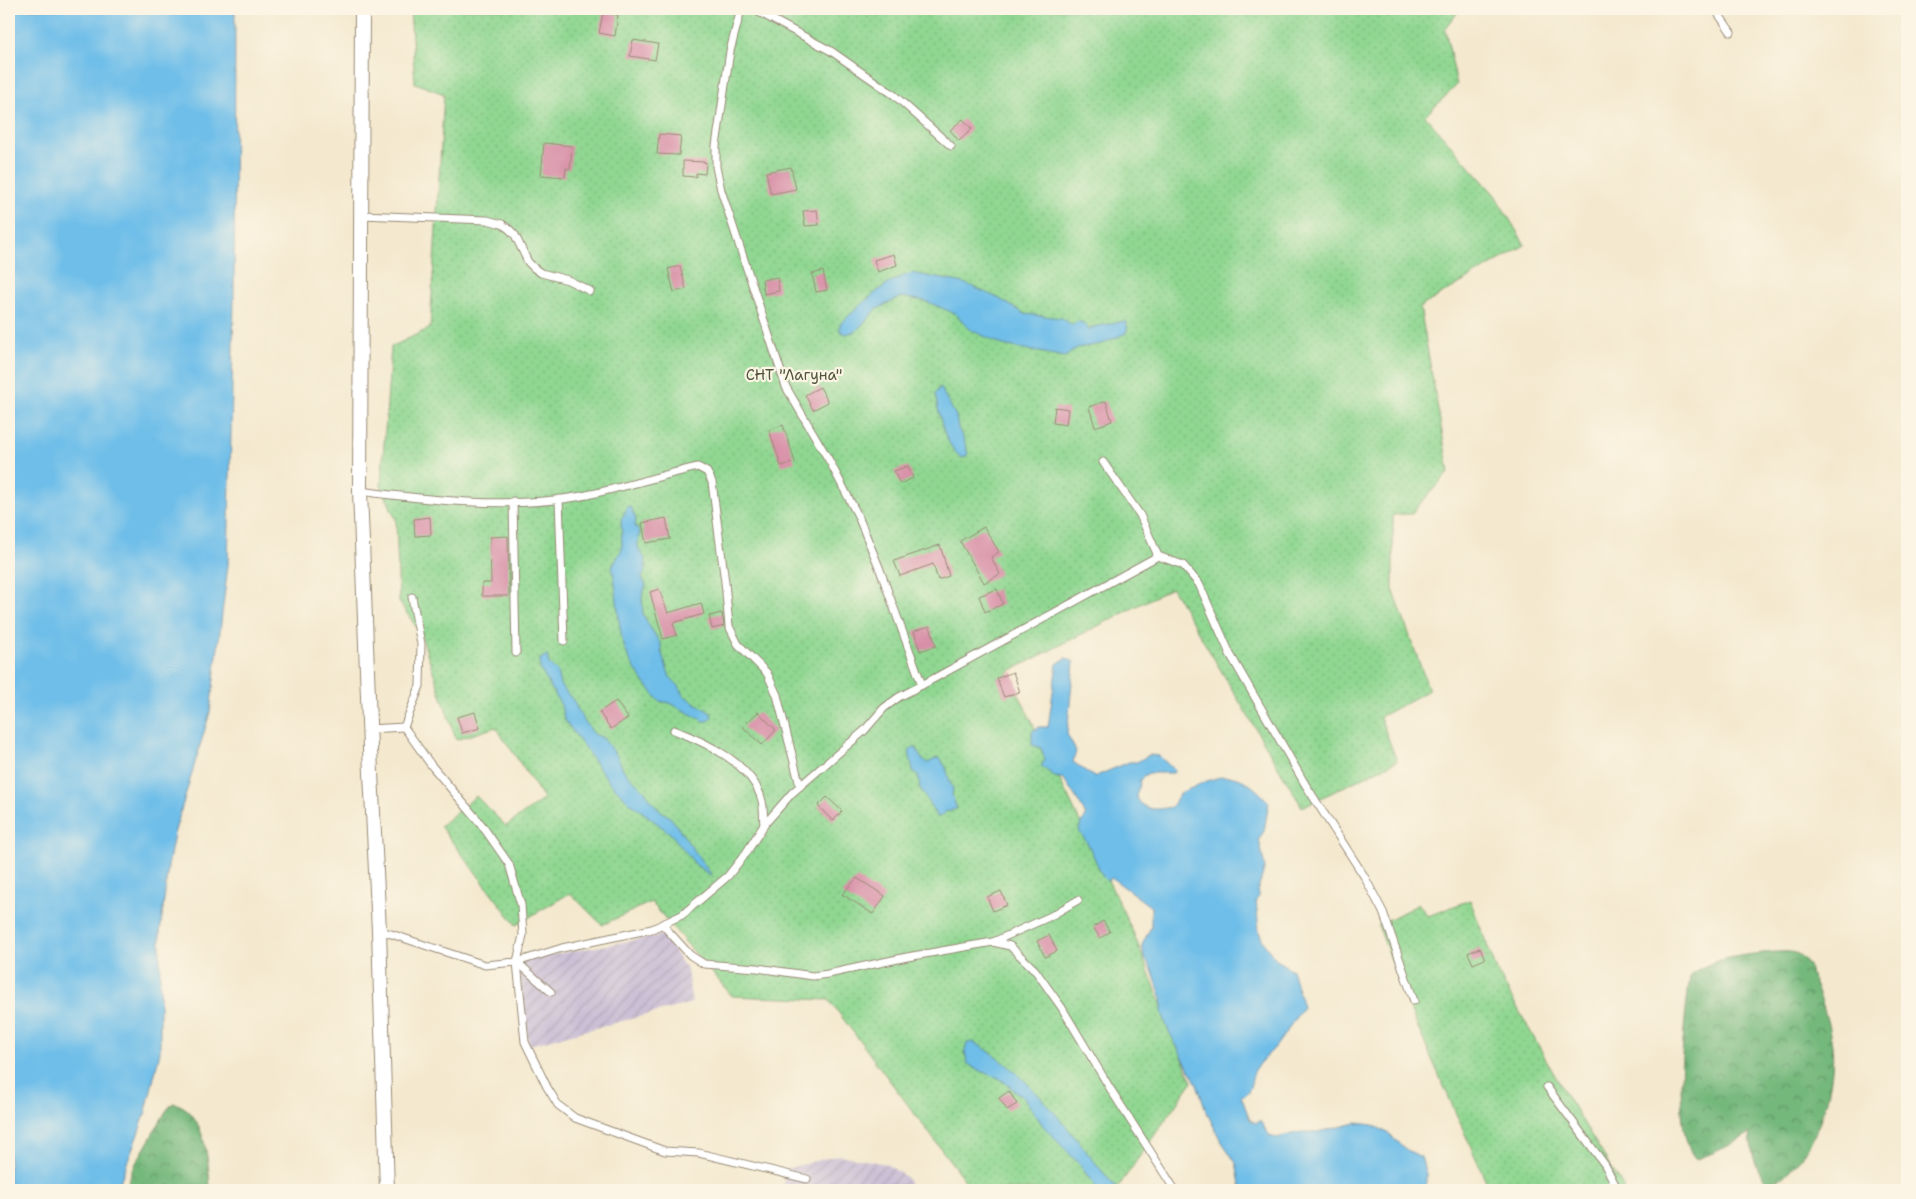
<svg xmlns="http://www.w3.org/2000/svg" width="1916" height="1199" viewBox="0 0 1916 1199" font-family="'Shantell Sans',sans-serif">
	<style>
		.industrial { fill: url(#industrial-furrows) }
		.forest { fill: url(#forest-crowns); stroke: #58714d }
		.garden { fill: url(#garden-dots); stroke: #668058 }
		.water { fill: #6ebee9; stroke: #547484 }
		.building { fill: #d890a8 }
		.lines { fill: none; stroke-linecap: round; stroke-linejoin: round }
		.lane-casing { stroke: #988a76; stroke-width: 9 }
		.street-casing { stroke: #988a76; stroke-width: 16 }
		.lane { stroke: #fff; stroke-width: 7 }
		.street { stroke: #fff; stroke-width: 14 }
		.labels { text-anchor: middle; stroke-width: 4.5; stroke-linejoin: round; paint-order: stroke }
		.park-label { font-size: 15px; fill: #50553b; stroke: #fcf5e5 }
	</style>
	<defs>
		<pattern id="industrial-furrows" width="10" height="10" patternUnits="userSpaceOnUse" patternTransform="scale(1.25)"><rect width="10" height="10" fill="#cbbfd5"/><path d="M-1 1l2-2M0 10L10 0M9 11l2-2" fill="none" stroke="#afa4b6"/></pattern>
		<pattern id="forest-crowns" width="20" height="18" patternUnits="userSpaceOnUse" patternTransform="scale(1.25)"><rect width="20" height="18" fill="#74b87c"/><path d="M2 6a3 3 0 1 1 6 0M12 15a3 3 0 1 1 6 0" fill="none" stroke="#609665"/></pattern>
		<pattern id="garden-dots" width="8" height="8" patternUnits="userSpaceOnUse" patternTransform="scale(1.25)"><rect width="8" height="8" fill="#90d792"/><path d="M2 2h.1M6 6h.1" fill="none" stroke="#7db97d" stroke-width="1.8" stroke-linecap="round"/></pattern>
	</defs>
	<rect width="100%" height="100%" fill="#fcf5e5"/>
	<filter id="ink" filterUnits="userSpaceOnUse"><feTurbulence type="fractalNoise" baseFrequency=".02" numOctaves="2"/><feDisplacementMap in="SourceGraphic" scale="10" xChannelSelector="R" yChannelSelector="G"/><feConvolveMatrix kernelMatrix="1 2 1 2 8 2 1 2 1" color-interpolation-filters="sRGB"/></filter>
	<filter id="wash" filterUnits="userSpaceOnUse"><feTurbulence type="fractalNoise" baseFrequency=".0096" numOctaves="4" result="noise"/><feDisplacementMap in="SourceGraphic" scale="20" xChannelSelector="R" yChannelSelector="G"/><feGaussianBlur stdDeviation="1.12" result="paint"/><feColorMatrix in="noise" values="0 0 0 0 0 0 0 0 0 0 0 0 0 0 0 0 0 1.4 0 .05"/><feComposite in="paint" operator="in"/></filter>
	<g filter="url(#wash)">
		<rect width="100%" height="100%" fill="#f4e9cf"/>
		<!-- industrial -->
		<g class="industrial">
			<path d="M663,935L687,970L692,1003L529,1045L517,962L522,960Z"/>
			<path d="M839,1155L886,1164L906,1177L913,1190H783L785,1169Z"/>
		</g>
		<!-- forest -->
		<g class="forest">
			<path d="M1776,952C1782,952 1793,951 1798,954C1808,961 1811,973 1815,984C1822,1001 1828,1021 1831,1039C1838,1074 1822,1131 1800,1159C1789,1172 1785,1180 1767,1181C1754,1169 1751,1149 1750,1133C1733,1144 1716,1153 1696,1159C1670,1134 1685,1013 1690,977C1708,957 1750,954 1776,952Z"/>
			<path d="M173,1103C205,1108 209,1164 210,1190H126L132,1170L166,1111Z"/>
		</g>
		<!-- garden -->
		<g class="garden">
			<path d="M410,9H1460L1445,29L1457,85L1425,116L1495,195L1525,245L1420,307L1449,472L1411,514L1393,515V589L1429,690L1380,717L1397,761L1302,807L1172,588L1008,672L1133,932L1192,1082L1116,1190H972L829,1000L732,996L651,902L602,925L570,893L516,925L440,826L476,796L506,826L544,799L496,727L456,740L420,632L399,602L396,520L381,485L391,347L430,328L444,94L415,83Z"/>
			<path d="M1470,900L1498,973L1562,1088L1625,1190H1490L1414,1019L1378,925L1419,904L1428,916Z"/>
		</g>
		<!-- water -->
		<g class="water">
			<path d="M9,9H235L234,302L228,565L210,712L174,834L168,866L160,933V1052L145,1115L117,1190H9Z"/>
			<path d="M912,273L964,283L998,298L1025,314L1062,318L1072,325L1078,321L1083,323L1089,330L1093,327L1125,321L1128,327L1126,333L1102,344L1077,348L1065,357L1003,345L969,329L956,314L925,301L901,297L877,309L856,331L846,334L840,331V324C861,305 884,281 912,273Z"/>
			<path d="M940,387L956,416L958,428L964,440L968,454L965,457L962,458C943,444 940,416 935,394Z"/>
			<path d="M628,506L631,507L636,519L635,526L640,532C633,556 646,550 646,566C646,570 643,575 642,578L646,585L642,596L643,614L650,627L661,644L662,654L670,677L679,686L683,695L711,713L712,717L709,721H704L670,703L659,701C648,687 636,673 628,656C616,631 619,595 612,567L622,549L621,520Z"/>
			<path d="M547,655L549,664L557,671L560,685L573,700L582,718L594,734L603,738L617,756L624,771L644,790L657,808L671,818L713,877L696,865L671,834L628,801L609,782L564,719L561,705L540,669V659Z"/>
			<path d="M1066,658L1074,662L1067,734L1076,751L1073,762L1094,777L1129,762H1137L1149,755L1159,756L1175,771L1173,773H1148L1139,781L1140,784L1136,796C1144,812 1156,810 1171,807C1176,803 1177,795 1183,792C1186,790 1190,789 1194,787C1230,769 1242,774 1269,802L1264,831L1259,839L1265,867L1257,892L1259,897L1256,900L1259,932L1266,947L1278,961L1292,970L1303,1007C1294,1020 1285,1034 1276,1046C1269,1055 1260,1060 1255,1070C1250,1079 1253,1093 1241,1096L1250,1120L1256,1123L1260,1121L1270,1136L1276,1138L1301,1132H1318L1356,1123L1373,1125L1386,1132L1407,1150L1421,1157L1426,1174V1190H1241L1236,1163L1220,1139L1207,1113L1197,1084L1168,1030L1162,1012V999L1152,970L1144,957L1142,945L1151,927V907L1112,878L1107,881L1103,877L1088,844L1079,831L1081,822L1086,817C1085,810 1069,787 1064,779L1055,777L1041,766L1045,760L1041,748L1032,745V731L1039,727H1048L1057,664Z"/>
			<path d="M915,746L921,758L928,763L937,758L941,759C943,764 946,766 947,771C949,778 949,782 953,788L952,795L957,809L947,811L941,816L937,817L920,788L918,775L913,771L909,751Z"/>
			<path d="M974,1042C1034,1076 1074,1139 1118,1190H1098L1079,1164L1044,1127L1024,1098L999,1078L976,1069L967,1063L965,1051L967,1043Z"/>
		</g>
		<g id="blocks">
			<!-- building -->
			<g class="building">
				<path d="M603,12L618,15L615,36L599,33Z"/>
				<path d="M633,40L658,44L655,60L630,56Z"/>
				<path d="M963,119L972,129L959,141L950,130Z"/>
				<path d="M659,134L681,136L679,155L657,154Z"/>
				<path d="M544,143L572,146L570,169L566,168L565,177L541,175Z"/>
				<path d="M683,161L706,162L705,174L696,173V177L683,176Z"/>
				<path d="M791,167L796,189L771,194L766,172Z"/>
				<path d="M817,210L819,225L805,226L803,211Z"/>
				<path d="M894,254L897,265L878,272L874,260Z"/>
				<path d="M680,266L686,289L674,292L668,269Z"/>
				<path d="M823,271L827,290L816,292L812,274Z"/>
				<path d="M777,277L779,291L764,294L762,280Z"/>
				<path d="M820,387L828,402L813,410L805,395Z"/>
				<path d="M1106,401L1112,421L1095,427L1089,407Z"/>
				<path d="M1055,407L1068,409L1066,425L1053,423Z"/>
				<path d="M783,425L795,462L781,466L769,430Z"/>
				<path d="M908,466L913,478L900,484L894,471Z"/>
				<path d="M430,517L431,535L415,536L414,519Z"/>
				<path d="M666,518L670,539L646,543L642,523Z"/>
				<path d="M984,527L999,552L991,557L1000,574L984,583L960,541Z"/>
				<path d="M508,536L509,596H482V583H491L490,537Z"/>
				<path d="M940,545L949,576L938,580L933,564L900,576L894,561Z"/>
				<path d="M659,589L668,613L701,603L704,614L673,623L677,635L663,639L650,592Z"/>
				<path d="M997,589L1003,604L985,612L979,596Z"/>
				<path d="M722,613L724,626L712,629L709,616Z"/>
				<path d="M930,626L936,646L920,651L914,631Z"/>
				<path d="M1013,672L1020,692L1004,697L997,678Z"/>
				<path d="M616,701L628,718L611,729L599,712Z"/>
				<path d="M475,712L480,728L462,733L457,717Z"/>
				<path d="M758,712L776,730L762,745L743,727Z"/>
				<path d="M827,797L842,811L833,821L818,806Z"/>
				<path d="M857,878L885,896L873,914L842,894Z"/>
				<path d="M1001,891L1007,905L993,911L987,897Z"/>
				<path d="M1103,921L1110,932L1100,938L1093,927Z"/>
				<path d="M1049,935L1057,951L1045,957L1037,941Z"/>
				<path d="M1480,948L1485,959L1473,964L1468,953Z"/>
				<path d="M1009,1091L1017,1104L1007,1110L999,1098Z"/>
			</g>
		</g>
	</g>
	<g filter="url(#ink)">
		<use href="#blocks" fill-opacity="0" stroke="#988a76" stroke-width="1"/>
		<g class="lines">
			<defs>
				<g id="lane">
					<path d="M753,9L831,51L894,95L951,146"/>
					<path d="M1715,9L1731,32"/>
					<path d="M361,215L487,220L502,224L509,229L515,235L528,262L534,268L541,273L568,280L590,291"/>
					<path d="M1103,462L1140,515L1158,556"/>
					<path d="M360,491C427,500 509,509 576,497C616,490 657,476 698,467L707,472L712,482L725,582L729,626L738,644L767,673L777,695L800,786"/>
					<path d="M559,499L564,641"/>
					<path d="M513,501L516,653"/>
					<path d="M922,685L1158,556L1183,565L1199,584L1230,654L1305,784L1364,876L1383,912L1414,1001"/>
					<path d="M404,727L420,686L421,644L412,597"/>
					<path d="M369,729L404,727L431,765L481,824L509,864L521,905L523,935L517,962L525,1042L547,1087L558,1105L575,1118L665,1151L699,1153L807,1179"/>
					<path d="M674,730C707,743 753,764 762,801C764,809 763,817 764,825"/>
					<path d="M662,924L690,955L704,964L757,968L813,976L828,974L907,957L993,942L1010,946L1035,970L1062,1008L1111,1090L1175,1190"/>
					<path d="M379,930L485,965L517,962L562,948L652,929L682,915L728,876L746,853L764,825L792,793L864,731L884,708L899,697L922,685L879,567L858,516L830,462L786,387L721,190L716,167V146L730,51L741,9"/>
					<path d="M993,942L1051,916L1078,900"/>
					<path d="M517,962L551,992"/>
					<path d="M1547,1087L1605,1165L1618,1190"/>
				</g>
				<path id="street" d="M362,9L360,491L371,773L379,930L387,1190"/>
			</defs>
			<!-- lane casing -->
			<use href="#lane" class="lane-casing"/>
			<!-- street casing -->
			<use href="#street" class="street-casing"/>
			<!-- lane -->
			<use href="#lane" class="lane"/>
			<!-- street -->
			<use href="#street" class="street"/>
		</g>
	</g>
	<g class="labels">
		<!-- park labels -->
		<g class="park-label">
			<text x="794" y="380">СНТ "Лагуна"</text>
		</g>
	</g>
	<!-- margin -->
	<rect width="1916" height="1199" fill="none" stroke="#fcf5e5" stroke-width="30"/>
</svg>
